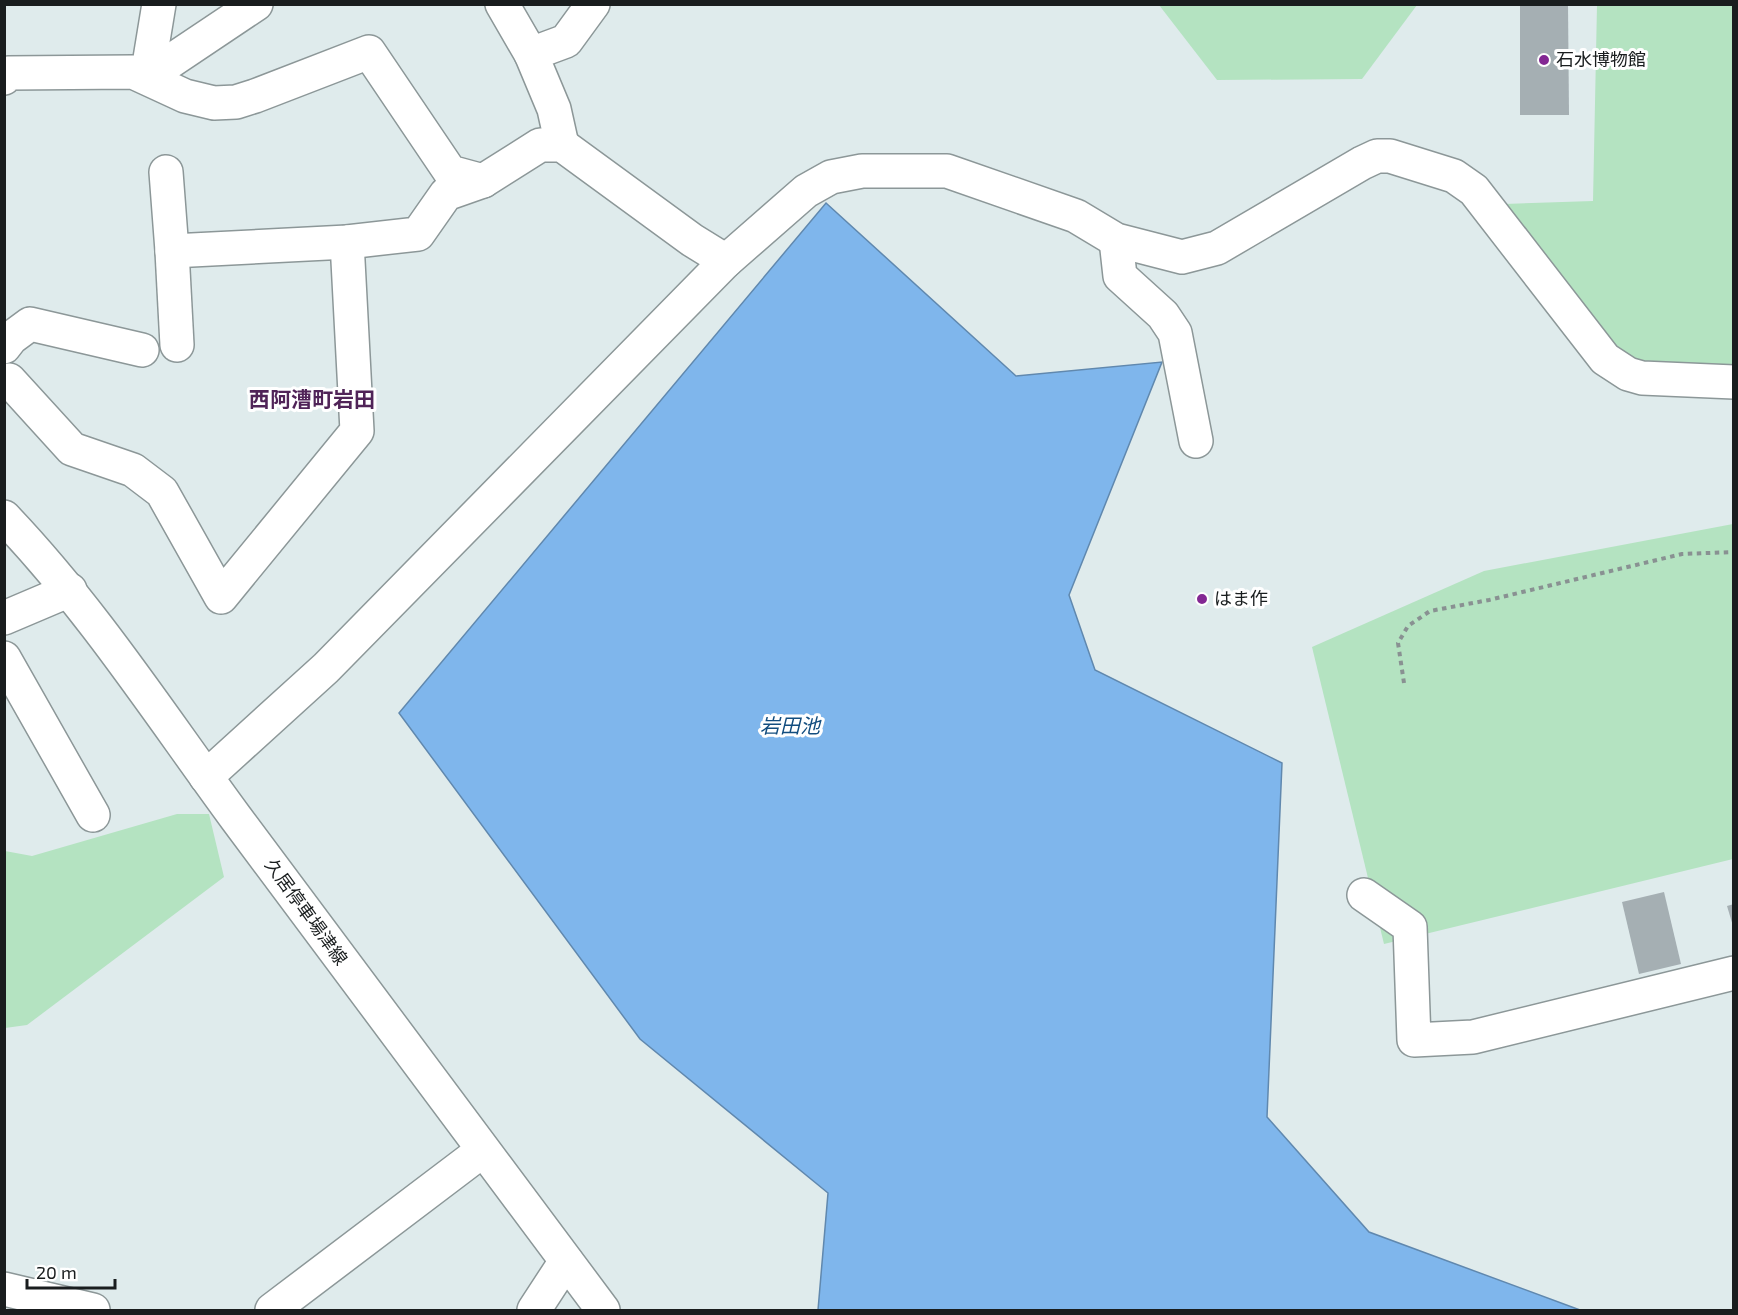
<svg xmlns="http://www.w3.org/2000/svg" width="1738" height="1315" viewBox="0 0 1738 1315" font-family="'Exo 2','Noto Sans JP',sans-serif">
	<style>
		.green { fill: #b4e3c1 }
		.water { fill: #7fb6ec; stroke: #6088ae; stroke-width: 1.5 }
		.building { fill: #a5afb3 }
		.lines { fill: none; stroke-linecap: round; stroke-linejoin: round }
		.minor-casing { stroke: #8c9798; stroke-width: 36 }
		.major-casing { stroke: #8c9798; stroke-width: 36 }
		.path { stroke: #899192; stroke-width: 4; stroke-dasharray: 4.5 4.5; stroke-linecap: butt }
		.minor { stroke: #fff; stroke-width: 33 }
		.major { stroke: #fff; stroke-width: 33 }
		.poi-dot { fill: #832793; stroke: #fff; stroke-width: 2 }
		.labels { text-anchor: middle; stroke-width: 6; stroke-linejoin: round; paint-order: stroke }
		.poi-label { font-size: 18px; fill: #191d1e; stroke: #fff; text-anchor: start }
		.street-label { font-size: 18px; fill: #191d1e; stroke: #fff }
		.water-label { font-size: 20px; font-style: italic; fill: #124d7f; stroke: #fff }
		.quarter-label { font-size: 21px; font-weight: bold; fill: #502458; stroke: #fff }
	</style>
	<rect width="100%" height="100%" fill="#dfebec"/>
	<!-- green -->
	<g class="green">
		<path d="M1159,5H1417L1362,79L1217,80Z"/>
		<path d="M1597,5H1733V367C1713,366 1658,369 1641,363C1600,348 1533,243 1504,204L1593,201Z"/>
		<path d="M1733,524V859L1384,944L1312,647L1484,571Z"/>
		<path d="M177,814H209L224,877L27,1025L5,1028V851L32,856Z"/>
	</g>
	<!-- water -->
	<path class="water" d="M826,203L1016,376L1162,362L1069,595L1095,670L1282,763L1267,1117L1369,1232L1580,1310H818L828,1193L640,1039L399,713Z"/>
	<!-- building -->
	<g class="building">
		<path d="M1520,4H1568L1569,115H1520Z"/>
		<path d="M1664,892L1681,964L1639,974L1622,902Z"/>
		<path d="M1734,904V926H1733L1727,906Z"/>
	</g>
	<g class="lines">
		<defs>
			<g id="minor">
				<path d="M502,4L531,54"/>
				<path d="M147,77L256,4"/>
				<path d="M147,77L159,4"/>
				<path d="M4,78L8,73L133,72L185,96L214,103L236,102L255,96L369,52L450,172L483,181L540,145H562L692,240L726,261"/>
				<path d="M562,145L554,109L531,54L566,41L593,4"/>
				<path d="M166,172L172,251L347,242L418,234L446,194L483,181"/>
				<path d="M1116,240L1120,276L1163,315L1175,333L1196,441"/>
				<path d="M172,251L177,345"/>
				<path d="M4,347L11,338L30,324L142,350"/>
				<path d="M9,380L72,449L133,470L162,492L221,597L357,431L347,242"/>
				<path d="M4,618L70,590"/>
				<path d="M4,658L93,815"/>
				<path d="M206,777L326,668L726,261L806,191L831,177L862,171H947L1076,216L1116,240L1182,257L1217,248L1362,163L1377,156H1390L1454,176L1474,190L1605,359L1628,374L1642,378L1734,382"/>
				<path d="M1364,895L1410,927L1414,1040L1473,1037L1734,973"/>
				<path d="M4,1289L93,1310"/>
				<path d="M272,1310L482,1151"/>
				<path d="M534,1310L566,1261"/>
			</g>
			<path id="major" d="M4,517C92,609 161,716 236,818C358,983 480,1147 603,1310"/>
		</defs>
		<!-- minor casing -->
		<use href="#minor" class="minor-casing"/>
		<!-- major casing -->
		<use href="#major" class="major-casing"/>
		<!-- path -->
		<path class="path" d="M1404,683L1398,643L1408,626L1430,611L1489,600L1682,554L1734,552"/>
		<!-- minor -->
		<use href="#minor" class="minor"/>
		<!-- major -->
		<use href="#major" class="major"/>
	</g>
	<!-- markers -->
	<g class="poi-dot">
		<circle cx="1544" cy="60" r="6"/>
		<circle cx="1202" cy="599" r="6"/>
	</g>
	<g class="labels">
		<!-- poi labels -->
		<g class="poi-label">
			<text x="1556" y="66">石水博物館</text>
			<text x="1214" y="605">はま作</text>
		</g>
		<!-- street labels -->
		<g class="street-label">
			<text transform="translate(306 912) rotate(54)" y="6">久居停車場津線</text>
		</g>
		<!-- water labels -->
		<g class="water-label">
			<text x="790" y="733">岩田池</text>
		</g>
		<!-- quarter labels -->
		<g class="quarter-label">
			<text x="312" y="407">西阿漕町岩田</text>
		</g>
	</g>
	<!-- border -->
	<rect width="1738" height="1315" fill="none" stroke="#191d1e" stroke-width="12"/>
	<!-- scale -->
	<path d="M27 1279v9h88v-9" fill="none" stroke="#191d1e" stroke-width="3"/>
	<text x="36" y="1279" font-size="18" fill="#191d1e" stroke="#ffffff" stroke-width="4.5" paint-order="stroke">20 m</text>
</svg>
